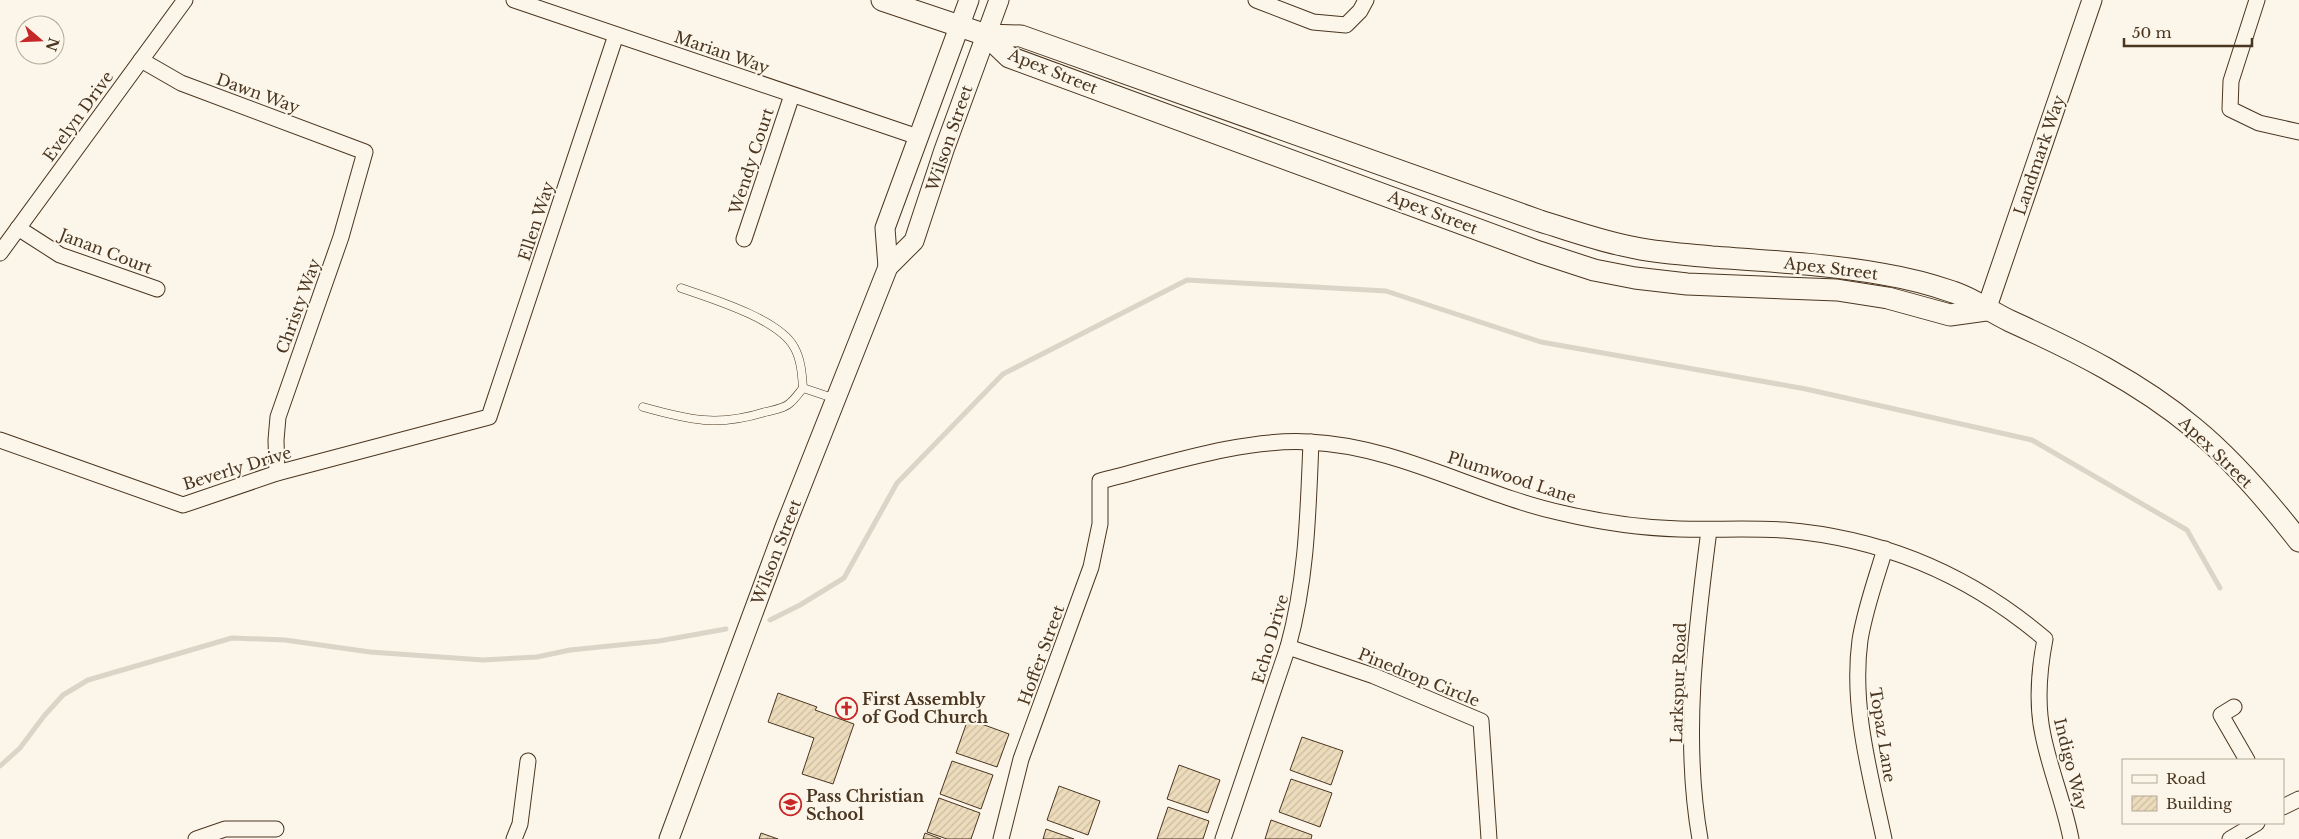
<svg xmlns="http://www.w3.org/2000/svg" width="2299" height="839" viewBox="0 0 2299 839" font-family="'Libre Baskerville',serif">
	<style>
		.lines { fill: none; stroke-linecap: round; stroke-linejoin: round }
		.stream { stroke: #dcd4c6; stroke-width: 5 }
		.building { fill: url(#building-hatch); stroke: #4a3520 }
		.service-casing { stroke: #4a3520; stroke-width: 9 }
		.minor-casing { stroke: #4a3520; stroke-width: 17 }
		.tertiary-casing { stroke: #4a3520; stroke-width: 21 }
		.secondary-casing { stroke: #4a3520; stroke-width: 23 }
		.service { stroke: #fbf6e9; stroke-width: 8 }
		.minor { stroke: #fbf6e9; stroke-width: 15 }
		.tertiary { stroke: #fbf6e9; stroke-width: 19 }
		.secondary { stroke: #fbf6e9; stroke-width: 21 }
		.labels { text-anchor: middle; stroke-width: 4; stroke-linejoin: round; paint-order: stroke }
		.street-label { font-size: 16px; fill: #4a3520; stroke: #fbf6e9 }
		.poi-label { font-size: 16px; font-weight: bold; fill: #4a3520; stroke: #fbf6e9; text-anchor: start }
	</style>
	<defs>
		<pattern id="building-hatch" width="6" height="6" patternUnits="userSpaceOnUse" patternTransform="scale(1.25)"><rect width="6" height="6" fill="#ecdcbc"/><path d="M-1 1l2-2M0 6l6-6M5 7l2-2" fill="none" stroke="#ccbda1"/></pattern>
	</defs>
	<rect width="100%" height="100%" fill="#fbf6e9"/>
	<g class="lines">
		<!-- stream -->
		<g class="stream">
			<path d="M770,620L800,605L844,578L897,483L1003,374L1187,280L1386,291L1541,342L1806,389L2032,440L2187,530L2220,588"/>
			<path d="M0,766L20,748L44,716L63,695L88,680L232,638L285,640L370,652L483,660L537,657L570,650L659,641L726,629"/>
		</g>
	</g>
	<!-- building -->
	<g class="building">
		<path d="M778,693L817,707L815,710L854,724L833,784L802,774L814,738L768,722Z"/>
		<path d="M968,719L1009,734L997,767L956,753Z"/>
		<path d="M1302,737L1343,751L1331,785L1290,770Z"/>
		<path d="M952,761L993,775L981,809L940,794Z"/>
		<path d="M1179,765L1220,780L1208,813L1167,799Z"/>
		<path d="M1291,779L1332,793L1320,827L1279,812Z"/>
		<path d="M1059,786L1100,801L1088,835L1047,820Z"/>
		<path d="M939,798L980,813L971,839H947L927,832Z"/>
		<path d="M1168,807L1209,821L1203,839H1157Z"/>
		<path d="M1271,820L1312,835L1311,839H1265Z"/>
		<path d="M1046,829L1074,839H1043Z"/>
		<path d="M761,833L778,839H759Z"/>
		<path d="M925,833L941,839H923Z"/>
	</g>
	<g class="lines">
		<defs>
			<g id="service">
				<path d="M681,288C710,298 779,319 794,347C801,359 802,374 803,388L836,399"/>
				<path d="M643,407C689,420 718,427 765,412C773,410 784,409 790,403C795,399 799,393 803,388"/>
			</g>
			<g id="minor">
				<path d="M514,0L918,137"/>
				<path d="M1256,0L1313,22L1346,25L1360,11L1366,0"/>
				<path d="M2257,0L2231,81L2230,109L2259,123L2299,132"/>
				<path d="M141,60L181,83L365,152L341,237L278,417L276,440L277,473"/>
				<path d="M18,228L60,255L157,289"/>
				<path d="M744,239L792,95"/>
				<path d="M0,253L185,0"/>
				<path d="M0,440L183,505L277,473L489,417L616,35"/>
				<path d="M1288,647L1374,676L1481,721L1489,839"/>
				<path d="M2234,707L2221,715L2247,760"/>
				<path d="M2283,807L2299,799"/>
				<path d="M196,839L225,829H276"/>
				<path d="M514,839L520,824L528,761"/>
				<path d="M1001,839L1021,759L1091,567L1100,524V481C1164,465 1244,438 1309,442C1398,446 1476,494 1562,513C1600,522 1640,528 1679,529C1714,530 1749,528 1784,530C1882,538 1970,575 2045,639C2039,670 2036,703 2043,735C2050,770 2064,803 2071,839"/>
				<path d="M1223,839L1288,647C1307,578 1308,513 1311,442"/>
				<path d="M1700,839C1682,737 1696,631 1709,530"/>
				<path d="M1884,839C1870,773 1851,707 1860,640C1865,609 1876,579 1885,549"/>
				<path d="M2230,839L2257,823"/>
			</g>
			<g id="tertiary">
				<path d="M888,267L885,228L969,0"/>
				<path d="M1986,310L2092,0"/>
				<path d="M669,839L785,527L888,267L914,241L944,150L999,0"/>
			</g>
			<g id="secondary">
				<path d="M882,0L986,35L1021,36L1540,221C1570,230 1600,241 1631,247C1657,253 1685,254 1712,257C1768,261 1826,264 1882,274C1906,278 1930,284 1953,292C1972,298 1991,312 2010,321C2074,350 2139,382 2194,428C2233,460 2268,501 2299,541"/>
				<path d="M986,35L1009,57L1539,252L1594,270L1635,278L1687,284L1837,290L1888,298L1950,315L1986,310"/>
			</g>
		</defs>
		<!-- service casing -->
		<use href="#service" class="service-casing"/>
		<!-- minor casing -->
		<use href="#minor" class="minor-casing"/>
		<!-- tertiary casing -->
		<use href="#tertiary" class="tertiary-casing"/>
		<!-- secondary casing -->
		<use href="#secondary" class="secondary-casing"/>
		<!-- service -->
		<use href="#service" class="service"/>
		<!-- minor -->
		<use href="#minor" class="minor"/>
		<!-- tertiary -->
		<use href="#tertiary" class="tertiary"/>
		<!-- secondary -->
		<use href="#secondary" class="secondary"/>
	</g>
	<!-- icons -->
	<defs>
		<symbol id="church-ring" viewBox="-11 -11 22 22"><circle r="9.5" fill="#fbf6e9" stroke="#c62828" stroke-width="1.5"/><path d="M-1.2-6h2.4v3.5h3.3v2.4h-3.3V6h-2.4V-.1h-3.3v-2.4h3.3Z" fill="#c62828"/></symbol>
		<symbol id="school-ring" viewBox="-11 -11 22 22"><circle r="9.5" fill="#fbf6e9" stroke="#c62828" stroke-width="1.5"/><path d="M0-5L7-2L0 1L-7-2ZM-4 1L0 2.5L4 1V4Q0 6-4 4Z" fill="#c62828"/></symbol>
	</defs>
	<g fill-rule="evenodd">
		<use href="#church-ring" x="834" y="696" width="25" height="25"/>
		<use href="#school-ring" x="778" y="792" width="25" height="25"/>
	</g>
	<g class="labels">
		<!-- street labels -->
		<g class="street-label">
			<text transform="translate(722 52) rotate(19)" y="6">Marian Way</text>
			<text transform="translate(1053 71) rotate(22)" y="6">Apex Street</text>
			<text transform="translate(258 93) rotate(20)" y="6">Dawn Way</text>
			<text transform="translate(78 116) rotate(-54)" y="6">Evelyn Drive</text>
			<text transform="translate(949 138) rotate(-71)" y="6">Wilson Street</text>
			<text transform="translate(2039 155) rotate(-71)" y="6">Landmark Way</text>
			<text transform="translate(751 161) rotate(-72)" y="6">Wendy Court</text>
			<text transform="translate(1433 212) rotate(21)" y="6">Apex Street</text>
			<text transform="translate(536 221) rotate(-72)" y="6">Ellen Way</text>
			<text transform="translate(106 251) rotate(21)" y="6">Janan Court</text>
			<text transform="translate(1831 268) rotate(7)" y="6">Apex Street</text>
			<text transform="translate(298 306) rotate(-70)" y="6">Christy Way</text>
			<text transform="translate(2216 452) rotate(44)" y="6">Apex Street</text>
			<text transform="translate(237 468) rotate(-17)" y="6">Beverly Drive</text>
			<text transform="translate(1512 477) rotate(18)" y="6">Plumwood Lane</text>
			<text transform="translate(776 552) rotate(-69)" y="6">Wilson Street</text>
			<text transform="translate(1270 639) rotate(-74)" y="6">Echo Drive</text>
			<text transform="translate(1041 655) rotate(-70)" y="6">Hoffer Street</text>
			<text transform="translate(1419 677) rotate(22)" y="6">Pinedrop Circle</text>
			<text transform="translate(1678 683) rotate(-88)" y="6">Larkspur Road</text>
			<text transform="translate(1883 735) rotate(81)" y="6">Topaz Lane</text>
			<text transform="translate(2071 764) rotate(76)" y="6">Indigo Way</text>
		</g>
		<!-- poi labels -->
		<g class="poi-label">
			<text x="862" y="705">First Assembly<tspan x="862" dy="18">of God Church</tspan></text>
			<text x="806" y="802">Pass Christian<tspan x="806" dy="18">School</tspan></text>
		</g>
	</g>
	<!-- legend -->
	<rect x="2122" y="759" width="162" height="65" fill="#fbf6e9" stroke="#b4a999"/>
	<rect x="2132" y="775" width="25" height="8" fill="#fbf6e9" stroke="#b4a999"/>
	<text x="2166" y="784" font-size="15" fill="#4a3520">Road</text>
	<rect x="2132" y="796" width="25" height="15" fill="url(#building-hatch)" stroke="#b4a999"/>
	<text x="2166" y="809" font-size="15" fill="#4a3520">Building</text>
	<!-- north arrow -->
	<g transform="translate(40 40) rotate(109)"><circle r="24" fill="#fbf6e9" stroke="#b4a999"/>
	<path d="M0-4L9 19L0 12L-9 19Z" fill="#c62828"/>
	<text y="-8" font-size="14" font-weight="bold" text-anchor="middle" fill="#4a3520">N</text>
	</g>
	<!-- scale -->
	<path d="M2124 38v8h128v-8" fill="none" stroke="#4a3520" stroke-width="2.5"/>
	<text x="2132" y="38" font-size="15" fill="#4a3520" stroke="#fbf6e9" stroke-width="4" paint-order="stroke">50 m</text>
</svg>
